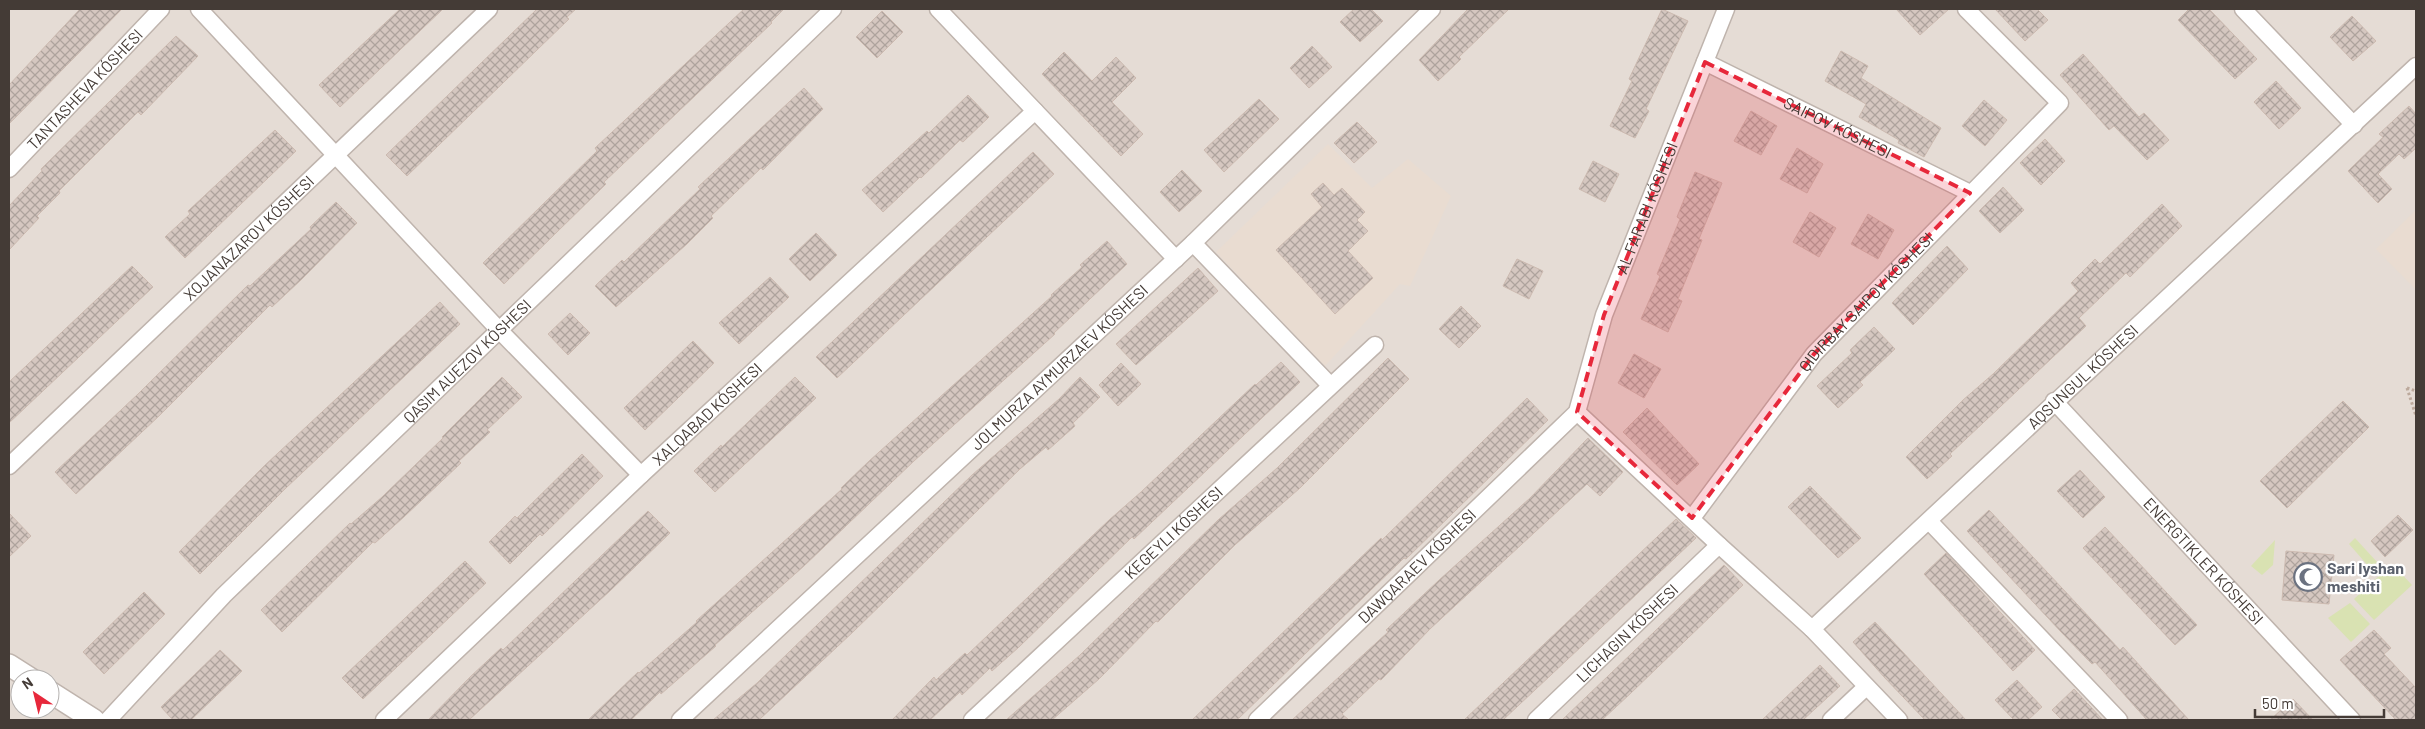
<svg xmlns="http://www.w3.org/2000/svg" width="2425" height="729" viewBox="0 0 2425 729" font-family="Barlow,sans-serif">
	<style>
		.residential { fill: #e5dcd5; fill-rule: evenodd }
		.education { fill: #e9dcd1 }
		.green { fill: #d9e2b2 }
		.building { fill: url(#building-cross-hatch); stroke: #ccbab0 }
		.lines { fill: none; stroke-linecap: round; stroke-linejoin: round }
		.minor-casing { stroke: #bfb4ad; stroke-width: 19 }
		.tertiary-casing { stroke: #bfb4ad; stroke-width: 24 }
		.path { stroke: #bca99c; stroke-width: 3; stroke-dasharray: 2.5 2.5; stroke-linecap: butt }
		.minor { stroke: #fff; stroke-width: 16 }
		.tertiary { stroke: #fff; stroke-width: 21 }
		.marked { fill: #e7283b; fill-opacity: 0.2; stroke: #e7283b; stroke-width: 4; stroke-dasharray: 10 6; stroke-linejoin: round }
		.labels { text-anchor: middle; stroke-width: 4.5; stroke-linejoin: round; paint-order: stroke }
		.street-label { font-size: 16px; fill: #443b36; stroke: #fff }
		.worship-label { font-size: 16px; font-weight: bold; fill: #5b616d; stroke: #fff; text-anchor: start }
	</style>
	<defs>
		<pattern id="building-cross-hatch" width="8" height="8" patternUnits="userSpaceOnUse" patternTransform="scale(1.25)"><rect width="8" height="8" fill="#d5c7c0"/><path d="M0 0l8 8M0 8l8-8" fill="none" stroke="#aea39d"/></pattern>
	</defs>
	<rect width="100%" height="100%" fill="#f1ebe6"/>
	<!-- residential -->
	<path class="residential" d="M9,9H2416V720H9ZM20,679H50V709H20Z"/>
	<!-- education -->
	<g class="education">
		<path d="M1328,144L1372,188L1408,159L1451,196L1410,286L1400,284L1325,366L1216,252Z"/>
		<path d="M2416,210V290L2376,249Z"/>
	</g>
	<!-- green -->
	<g class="green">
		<path d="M2355,538L2377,562L2370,568L2349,544Z"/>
		<path d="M2275,540L2273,565L2262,575L2251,566Z"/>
		<path d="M2392,564L2412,585L2374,620L2354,599Z"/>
		<path d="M2350,603L2370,624L2351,642L2328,618Z"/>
	</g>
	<!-- building -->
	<g class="building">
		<path d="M80,9H122L9,124V85Z"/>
		<path d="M400,9H443L340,107L319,85Z"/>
		<path d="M537,9H576L567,17L569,19L407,176L386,155Z"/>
		<path d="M744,9H784L771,22L772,23L604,182L606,184L504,284L483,263L597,151L595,148Z"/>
		<path d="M1354,9H1371L1383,21L1360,42L1340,22Z"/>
		<path d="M1468,9H1509L1459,57L1461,59L1438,81L1419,60Z"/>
		<path d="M1662,9L1688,21L1646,109L1649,111L1635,138L1610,126L1632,81L1629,79Z"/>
		<path d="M1896,9H1949L1920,35Z"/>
		<path d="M1995,9H2037L2048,20L2025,41Z"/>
		<path d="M2189,9H2209L2257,59L2235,79L2178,20Z"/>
		<path d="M882,11L903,32L877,58L856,37Z"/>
		<path d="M2352,16L2376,41L2353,61L2330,37Z"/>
		<path d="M176,36L198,56L141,115L138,112L59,191L60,193L37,216L39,218L9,250V206L42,171L41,169Z"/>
		<path d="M1312,46L1332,67L1309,88L1290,68Z"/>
		<path d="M1841,51L1868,66L1861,78L1941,128L1924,157L1898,143L1899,140L1859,117L1866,104L1825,81Z"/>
		<path d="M1064,52L1092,81L1116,57L1136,78L1112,102L1143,134L1121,156L1042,74Z"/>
		<path d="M2083,54L2139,117L2144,113L2169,140L2147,160L2114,126L2109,130L2060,75Z"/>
		<path d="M2276,81L2301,108L2279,129L2254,102Z"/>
		<path d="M804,88L823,109L763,170L761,168L711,216L713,218L687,244L616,307L595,286L622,260L624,262L700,189L698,187Z"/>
		<path d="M968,95L989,117L963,142L960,140L921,178L920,177L883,212L862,190L927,131L929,133Z"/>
		<path d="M1259,99L1279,119L1224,172L1204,150Z"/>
		<path d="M1984,100L2007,120L1985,146L1962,126Z"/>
		<path d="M2409,106L2416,114V148L2404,159L2399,154L2378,174L2392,189L2378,203L2348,171L2383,137L2379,134Z"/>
		<path d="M1751,111L1777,126L1761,155L1734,141Z"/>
		<path d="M1357,122L1377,142L1354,163L1334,143Z"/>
		<path d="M275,130L296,151L185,258L165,237L190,214L188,211Z"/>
		<path d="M2045,139L2065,161L2041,185L2020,163Z"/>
		<path d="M1797,148L1823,164L1807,193L1780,179Z"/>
		<path d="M1033,152L1054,174L837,378L816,357Z"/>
		<path d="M1593,161L1619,174L1605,202L1579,189Z"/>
		<path d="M1182,170L1202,191L1179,212L1160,192Z"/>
		<path d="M1695,172L1722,183L1699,239L1702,240L1678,299L1682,301L1668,332L1641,319L1660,276L1657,274L1680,219L1677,217Z"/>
		<path d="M1323,183L1334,195L1342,188L1365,212L1357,220L1368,231L1348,251L1373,278L1335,314L1276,250L1322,207L1311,194Z"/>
		<path d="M2003,187L2024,210L2000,233L1979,211Z"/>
		<path d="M336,202L357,223L302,279L272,307L270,305L159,416L76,494L55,472L138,394L248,285L250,286L311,229L310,227Z"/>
		<path d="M2162,204L2182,226L2130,277L2126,273L2079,318L2086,326L1950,454L1952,456L1927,479L1906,457L1963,400L1993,374L2078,291L2071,283L2095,259L2100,264Z"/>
		<path d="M1810,212L1836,228L1819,257L1793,242Z"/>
		<path d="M1868,214L1894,230L1878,259L1851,244Z"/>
		<path d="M816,233L837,255L810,281L789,259Z"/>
		<path d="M1107,241L1127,264L1054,333L1055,334L914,461L804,566L715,645L716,646L661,694L660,692L631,720H588L638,672L639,673L697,622L696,621L842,489L841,488L868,462L1052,296L1051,295L1082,267L1080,265Z"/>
		<path d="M1947,246L1968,269L1913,325L1892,303Z"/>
		<path d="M1517,259L1543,271L1529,299L1503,286Z"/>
		<path d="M132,266L153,287L9,423V382Z"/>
		<path d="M1198,268L1218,291L1136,365L1116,344Z"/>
		<path d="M770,277L789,297L739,344L719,323Z"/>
		<path d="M440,302L460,324L286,488L200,574L179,552L263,467Z"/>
		<path d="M1461,306L1481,326L1459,348L1439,329Z"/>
		<path d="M570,313L590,333L568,355L548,334Z"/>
		<path d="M1874,327L1895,349L1860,382L1863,385L1838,408L1817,386L1852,353L1850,350Z"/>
		<path d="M693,341L714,363L645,430L624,408Z"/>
		<path d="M1634,354L1661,369L1644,398L1618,383Z"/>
		<path d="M1388,358L1409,379L1300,488L1236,544L1158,622L1156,621L1099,679L1052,720H1006L1080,655L1218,520L1277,468Z"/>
		<path d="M1281,362L1300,382L1134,539L1132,537L1019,647L992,671L990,668L962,695L960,692L930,720H892L934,677L936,680L965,653L967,655L1109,520L1141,492L1255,384L1256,385Z"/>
		<path d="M1121,363L1141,384L1118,406L1099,385Z"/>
		<path d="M502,377L522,397L487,430L490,432L459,461L461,463L405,516L375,543L373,542L282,632L261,610L350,523L351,524L382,497L443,438L442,437Z"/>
		<path d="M795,377L816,398L715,492L694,471L721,445L722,447Z"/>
		<path d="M1080,377L1100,397L1073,423L1075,426L1048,450L1046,447L1020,469L853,632L759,720H713L757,683L972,475L1059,399Z"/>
		<path d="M1527,398L1548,420L1406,559L1404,558L1237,720H1192L1381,538L1382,540Z"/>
		<path d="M2343,401L2369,427L2287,508L2260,481Z"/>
		<path d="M1647,408L1699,464L1677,485L1623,432Z"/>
		<path d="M1588,438L1623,472L1600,496L1587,484L1430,629L1381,680L1379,679L1342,714L1349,720H1292L1388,632L1386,630L1438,581L1530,498Z"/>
		<path d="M582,454L603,476L542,536L540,534L510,564L489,542L515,516L517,518Z"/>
		<path d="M2080,470L2105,497L2083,518L2057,491Z"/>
		<path d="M1810,486L1861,538L1838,558L1788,507Z"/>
		<path d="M1989,510L2120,650L2123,647L2189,720H2147L2095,662L2092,664L2062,633L1967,531Z"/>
		<path d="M648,511L670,533L611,590L469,720H428L470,677L501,648L503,650Z"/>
		<path d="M9,513L31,536L9,557Z"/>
		<path d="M2398,515L2413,530L2385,557L2371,541Z"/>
		<path d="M1676,519L1696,538L1584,644L1503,720H1464Z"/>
		<path d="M2105,527L2197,625L2175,645L2083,548Z"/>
		<path d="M2286,551L2334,555L2329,604L2282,600Z"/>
		<path d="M1946,553L2035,650L2013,671L1924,574Z"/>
		<path d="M465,561L486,583L363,699L342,678Z"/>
		<path d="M1724,565L1743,585L1631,693L1602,720H1562Z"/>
		<path d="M144,592L165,614L104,674L83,652Z"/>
		<path d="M1875,622L1900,649L1966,720H1925L1884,677L1853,642Z"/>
		<path d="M2374,630L2391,648L2384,654L2416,688V720H2396L2340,660Z"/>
		<path d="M220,650L242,671L191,720H173L161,707Z"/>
		<path d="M1820,665L1840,686L1803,720H1762Z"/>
		<path d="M2017,680L2042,707L2028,720H2014L1995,700Z"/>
		<path d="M2074,689L2103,720H2062L2052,710Z"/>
		<path d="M2293,699L2313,720H2270Z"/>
	</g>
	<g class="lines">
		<defs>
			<g id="minor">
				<path d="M199,9L499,330L641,475"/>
				<path d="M938,9L1176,259"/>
				<path d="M2243,9L2354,125"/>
				<path id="s1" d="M1705,62L1970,193"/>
				<path id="s2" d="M9,169L161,9"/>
				<path d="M1193,243L1330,385"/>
				<path id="s3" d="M2054,401L2352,720"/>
				<path d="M1577,412L1719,545L1812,629L1899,720"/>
				<path id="s4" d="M9,466L489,9"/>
				<path id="s5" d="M1692,518L1814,354L2060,103L1966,9"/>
				<path d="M1929,521L2119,720"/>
				<path id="s6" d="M1812,629L2416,66"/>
				<path id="s7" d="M108,720L224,595L833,9"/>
				<path id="s8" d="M384,720L641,475L1035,111"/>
				<path id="s9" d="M680,720L1193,243L1432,9"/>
				<path id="s10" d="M972,720L1375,345"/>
				<path id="s11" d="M1257,720L1577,412L1604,315L1726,9"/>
				<path id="s12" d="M1536,720L1719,545"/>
				<path d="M1831,720L1866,687"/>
			</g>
			<g id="tertiary">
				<path d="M9,665L31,679"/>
				<path d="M50,692L94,720"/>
			</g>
		</defs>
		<!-- minor casing -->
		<use href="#minor" class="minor-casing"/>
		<!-- tertiary casing -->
		<use href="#tertiary" class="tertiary-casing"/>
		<!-- path -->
		<g class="path">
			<path d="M2407,388L2416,416"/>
			<path d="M2407,388L2416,391"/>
		</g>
		<!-- minor -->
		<use href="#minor" class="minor"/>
		<!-- tertiary -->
		<use href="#tertiary" class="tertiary"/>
	</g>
	<!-- marked area -->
	<path class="marked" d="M1705,62L1970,193L1814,354L1692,518L1577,412L1604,315Z"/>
	<!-- icons -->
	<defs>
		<symbol id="mosque-ring" viewBox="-11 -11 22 22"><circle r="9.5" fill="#fff" stroke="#6b7280" stroke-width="1.5"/><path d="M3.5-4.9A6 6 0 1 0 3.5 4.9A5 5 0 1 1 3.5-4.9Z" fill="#6b7280"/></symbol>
	</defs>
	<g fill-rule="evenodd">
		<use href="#mosque-ring" x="2292" y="561" width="32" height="32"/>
	</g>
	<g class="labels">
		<!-- street labels -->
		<g class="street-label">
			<text dy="6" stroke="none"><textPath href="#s2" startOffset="110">TANTASHEVA KÓSHESI</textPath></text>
			<text dy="6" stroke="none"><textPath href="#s1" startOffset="148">SAIPOV KÓSHESI</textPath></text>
			<text dy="6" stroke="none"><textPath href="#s11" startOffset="660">AL FARABI KÓSHESI</textPath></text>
			<text dy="6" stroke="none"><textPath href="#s4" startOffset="331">XOJANAZAROV KÓSHESI</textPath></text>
			<text dy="6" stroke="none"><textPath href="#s5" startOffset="278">QIDIRBAY SAIPOV KÓSHESI</textPath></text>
			<text dy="6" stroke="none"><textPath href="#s7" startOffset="508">QASIM AUEZOV KÓSHESI</textPath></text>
			<text dy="6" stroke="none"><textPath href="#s9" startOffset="518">JOLMURZA AYMURZAEV KÓSHESI</textPath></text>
			<text dy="6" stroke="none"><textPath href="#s6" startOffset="370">AQSUNGUL KÓSHESI</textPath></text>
			<text dy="6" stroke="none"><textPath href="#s8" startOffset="445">XALQABAD KÓSHESI</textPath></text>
			<text dy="6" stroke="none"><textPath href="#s10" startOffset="275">KEGEYLI KÓSHESI</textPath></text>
			<text dy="6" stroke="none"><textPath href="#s3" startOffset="219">ENERGTIKLER KÓSHESI</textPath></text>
			<text dy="6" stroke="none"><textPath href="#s11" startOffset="222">DAWQARAEV KÓSHESI</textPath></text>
			<text dy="6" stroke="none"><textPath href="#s12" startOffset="126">LICHAGIN KÓSHESI</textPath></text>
		</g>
		<!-- worship labels -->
		<g class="worship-label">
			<text x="2327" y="574">Sari Iyshan<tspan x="2327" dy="18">meshiti</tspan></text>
		</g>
	</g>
	<!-- border -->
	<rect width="2425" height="729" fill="none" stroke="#443b36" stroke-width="20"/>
	<!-- north arrow -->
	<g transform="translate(35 694) rotate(325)"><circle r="24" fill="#ffffff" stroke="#b4b1af"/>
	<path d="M0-4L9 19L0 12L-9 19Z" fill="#e7283b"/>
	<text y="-8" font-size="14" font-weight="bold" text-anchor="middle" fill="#443b36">N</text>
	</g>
	<!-- scale -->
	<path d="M2255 709v8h129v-8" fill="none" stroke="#443b36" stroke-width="2.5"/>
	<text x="2262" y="709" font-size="15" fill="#443b36" stroke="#ffffff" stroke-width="4" paint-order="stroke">50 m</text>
</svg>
